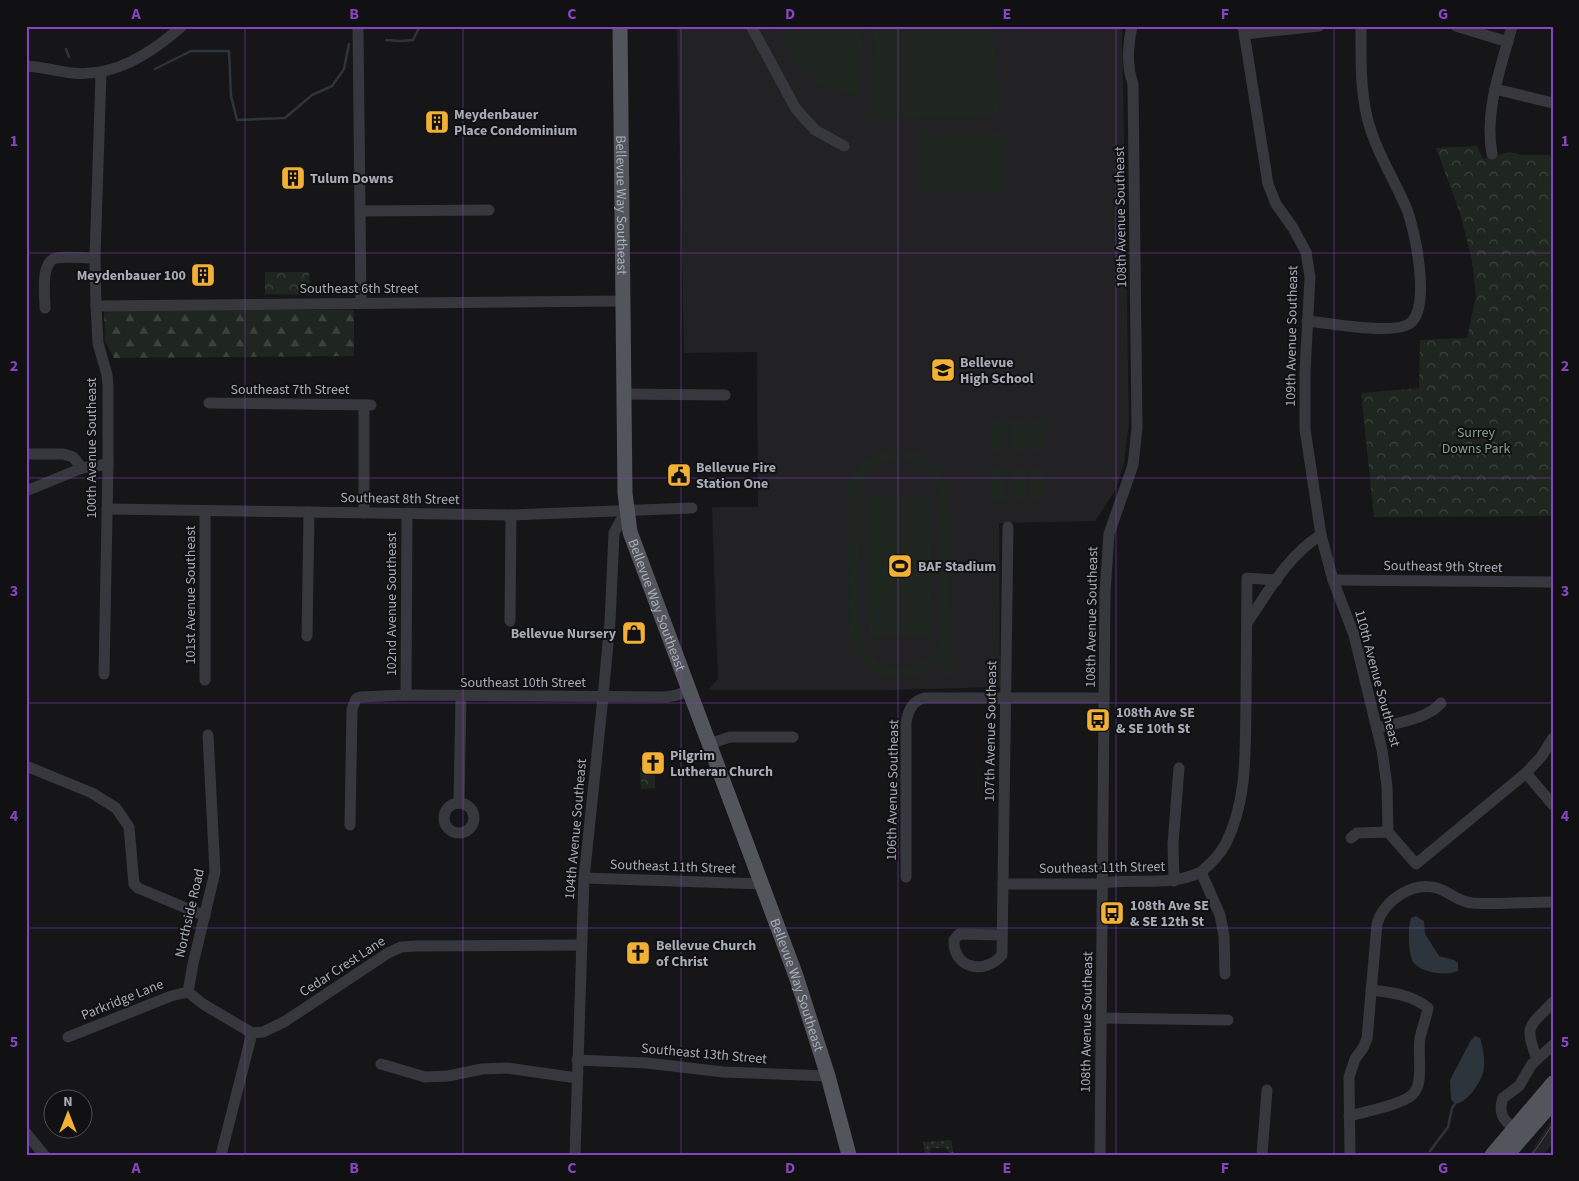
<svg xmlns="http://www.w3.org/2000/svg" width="1579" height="1181" viewBox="0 0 1579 1181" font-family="'Source Sans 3',sans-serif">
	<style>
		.built { fill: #222225 }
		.grass { fill: url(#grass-dots) }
		.forest { fill: url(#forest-firs) }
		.park { fill: url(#park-crowns) }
		.pitch { fill: #1e261f; fill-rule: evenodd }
		.water { fill: #2c353c }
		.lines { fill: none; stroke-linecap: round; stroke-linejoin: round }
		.stream { stroke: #2c353c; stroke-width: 2.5 }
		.minor { stroke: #37383d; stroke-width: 11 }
		.major { stroke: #53555c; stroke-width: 15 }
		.tram { stroke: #4a4c52; stroke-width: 1 }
		.grid { fill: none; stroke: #8446be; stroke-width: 1; stroke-opacity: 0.55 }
		.labels { text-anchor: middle; stroke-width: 4; stroke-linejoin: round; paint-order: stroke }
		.poi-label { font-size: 14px; font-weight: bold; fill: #a8adb8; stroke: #111113; text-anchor: start }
		.street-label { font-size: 14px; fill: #a8adb8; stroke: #111113 }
		.park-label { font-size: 14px; fill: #7fa381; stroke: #111113 }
		.neatline { fill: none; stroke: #8446be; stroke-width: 2 }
		.grid-label { font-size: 16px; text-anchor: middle; font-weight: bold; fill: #8446be }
	</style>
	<defs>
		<pattern id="grass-dots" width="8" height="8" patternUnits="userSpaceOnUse" patternTransform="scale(1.25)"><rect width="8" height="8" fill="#1e261f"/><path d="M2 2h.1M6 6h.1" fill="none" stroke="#3c433d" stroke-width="1.8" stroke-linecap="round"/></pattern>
		<pattern id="forest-firs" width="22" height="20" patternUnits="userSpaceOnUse" patternTransform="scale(1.25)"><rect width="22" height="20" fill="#1e261f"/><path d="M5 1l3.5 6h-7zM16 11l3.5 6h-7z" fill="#3c433d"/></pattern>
		<pattern id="park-crowns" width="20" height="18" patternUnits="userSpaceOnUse" patternTransform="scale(1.25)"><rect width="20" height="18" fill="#1e261f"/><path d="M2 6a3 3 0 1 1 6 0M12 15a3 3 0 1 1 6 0" fill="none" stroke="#3c433d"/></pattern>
	</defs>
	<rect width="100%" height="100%" fill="#161618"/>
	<!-- built -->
	<g class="built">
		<path d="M677,26H1122L1129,423L1124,463L1116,489L1095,521L999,523L1000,687L890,690H708L718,679L712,507H758L757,352L684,353Z"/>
		<path d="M1553,1118V1142L1544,1155H1529Z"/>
	</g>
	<!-- grass -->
	<path class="grass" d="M951,1140L954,1155H950L946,1148H931L930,1155H925L923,1142Z"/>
	<!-- forest -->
	<path class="forest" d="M104,310H354V356L114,358L105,341Z"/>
	<!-- park -->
	<g class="park">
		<path d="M1477,146L1483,159L1509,152L1521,155H1549L1553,158V516L1374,517L1361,393L1419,388L1420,340L1467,338L1476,296L1472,260L1460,213L1436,148Z"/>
		<path d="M265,272H309L310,295L265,294Z"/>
		<path d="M640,767H655V788L641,789Z"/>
	</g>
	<!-- pitch -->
	<g class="pitch">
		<path d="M780,26H863L860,95C821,92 784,68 780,26Z"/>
		<path d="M874,26H994L995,62L994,64L999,111L995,115L870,120Z"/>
		<path d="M1005,133L1006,192L920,193L919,135Z"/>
		<path d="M1553,199V233L1544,230L1536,209Z"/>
		<path d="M1043,419V450H1029V420Z"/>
		<path d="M991,420H1005V451H992Z"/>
		<path d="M1010,420H1024L1025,450H1010Z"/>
		<path d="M896,448C923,449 942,464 948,490L953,674H942L941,659C911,693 861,681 850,637L846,500C847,471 867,451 896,448ZM897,459C920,460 936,475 938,498L941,633C930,682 865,678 860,629L857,494C862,473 876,461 897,459Z"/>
		<path d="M1025,469V500H1011V470Z"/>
		<path d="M1029,469H1043L1044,499L1030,500Z"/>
		<rect x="992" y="470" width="14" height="30"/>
		<path d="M866,496H929L932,636L869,637Z"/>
	</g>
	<!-- water -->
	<g class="water">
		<path d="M1416,916L1424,921L1425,934L1439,956L1454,960L1458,963V971C1447,976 1421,973 1413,962C1408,953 1408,927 1411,918Z"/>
		<path d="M1475,1036L1480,1038C1483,1047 1486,1064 1483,1073C1480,1083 1467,1103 1455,1104L1451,1099L1450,1080L1471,1040Z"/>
	</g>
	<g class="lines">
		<!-- stream -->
		<g class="stream">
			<path d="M386,40L400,41L413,40L420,26"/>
			<path d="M66,49L69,57"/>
			<path d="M155,69L191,51H229L231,96L237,120L285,118L312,95L332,86L344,69L349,44"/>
			<path d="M1430,1151L1448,1127L1452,1108L1455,1104"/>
		</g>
		<!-- minor -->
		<g class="minor">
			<path d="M358,26L361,303"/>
			<path d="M751,26L796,109L815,130L844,146"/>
			<path d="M1243,26L1268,184L1276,204L1293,228L1306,252L1310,277L1305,372V429L1321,535C1288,555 1268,592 1247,623"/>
			<path d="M1456,26L1508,42"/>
			<path d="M1245,34L1319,26"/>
			<path d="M26,66C42,67 57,71 72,73C114,78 152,53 182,26"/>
			<path d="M101,73L95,258L96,306L98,343L107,375L108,386V464L104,674"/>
			<path d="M1495,89L1553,103"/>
			<path d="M1492,154C1484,111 1501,68 1512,26"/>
			<path d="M360,211L489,210"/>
			<path d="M96,306L623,301"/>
			<path d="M45,308C45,295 40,262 56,258C68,256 83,258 95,258"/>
			<path d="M1307,321C1329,323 1392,335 1409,324C1432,310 1415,229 1406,207C1393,177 1375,150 1367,117C1360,87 1361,57 1361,26"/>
			<path d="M624,394L725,395"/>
			<path d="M209,403L371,405"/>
			<path d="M26,454H63L73,457L82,468"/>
			<path d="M26,491L82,468L108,464"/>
			<path d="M107,509L511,515L692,508"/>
			<path d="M205,511V680"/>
			<path d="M364,513V405"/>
			<path d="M1321,535L1333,580L1354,635L1382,750L1387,786L1388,832"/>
			<path d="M1333,580L1553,582"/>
			<path d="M510,621L511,515"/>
			<path d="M307,636L309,512"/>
			<path d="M406,695L407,513"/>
			<path d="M1377,728C1396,723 1428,719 1441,703"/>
			<path d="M709,744L730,737H793"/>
			<path d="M26,766L92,793L116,808L129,827L134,884L138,888L205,916"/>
			<path d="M1526,773L1553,805"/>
			<path d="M459,803L461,696"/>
			<circle cx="459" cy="818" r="15"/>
			<path d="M350,825L352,709L356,699L360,697L406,695L666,697L677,695L690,690"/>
			<path d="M1351,838L1357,833L1388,832L1416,864L1526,773L1541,757L1553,738"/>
			<path d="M906,877V722C908,711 912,701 924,698H1104"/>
			<path d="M584,878L762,884"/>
			<path d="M1174,881L1173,844L1179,768"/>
			<path d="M1003,884H1096C1131,877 1168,888 1201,872"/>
			<path d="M1002,935L959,934L954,940C953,969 985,975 1002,955C1005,813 1005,670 1008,527"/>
			<path d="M1225,974L1224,936L1220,915L1201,872C1211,863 1220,855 1226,843C1248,799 1245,749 1246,701C1246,660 1247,619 1247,578L1277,580"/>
			<path d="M188,992L193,964L215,872L208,735"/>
			<path d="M188,992L203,1004L252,1033"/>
			<path d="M1102,1018L1228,1020"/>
			<path d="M68,1037L171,996L188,992"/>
			<path d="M1537,1059C1523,1024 1530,1027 1553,1002"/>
			<path d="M577,1060L647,1063L723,1072L828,1076"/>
			<path d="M381,1064L425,1077L448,1076L482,1069L507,1068L577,1078"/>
			<path d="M1349,1116C1364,1112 1401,1105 1412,1095C1425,1083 1417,1054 1420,1038C1422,1028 1426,1019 1428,1008C1413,995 1390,992 1371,990"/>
			<path d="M1515,1128C1503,1122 1498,1111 1503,1098L1519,1086L1532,1064L1553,1045"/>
			<path d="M26,1133L44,1155"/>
			<path d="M221,1155L252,1033L263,1032L284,1022L388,953L401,947L416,946L581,945"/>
			<path d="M575,1155L584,878L603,697L610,622L614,533L626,511"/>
			<path d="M1100,1155L1105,592L1109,534L1133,465L1137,428L1133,84C1126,65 1128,45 1132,26"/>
			<path d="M1262,1155L1267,1090"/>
			<path d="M1350,1155L1349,1077L1355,1059L1363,1048L1367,1039L1377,924C1384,900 1413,881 1437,888C1450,892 1458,902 1472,903C1499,905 1526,902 1553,902"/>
		</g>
		<!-- major -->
		<g class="major">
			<path id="s1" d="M620,26L625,493L630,532L796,976L828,1076L849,1155"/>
			<path d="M1492,1155L1553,1083"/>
			<path d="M1507,1155L1553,1102"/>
		</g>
		<!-- tram -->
		<path class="tram" d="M1532,1155L1553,1124"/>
	</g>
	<!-- grid -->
	<path class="grid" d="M245,26V1155M463,26V1155M681,26V1155M898,26V1155M1116,26V1155M1334,26V1155M26,253H1553M26,478H1553M26,703H1553M26,928H1553"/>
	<!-- icons -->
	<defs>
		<symbol id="building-square" viewBox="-11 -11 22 22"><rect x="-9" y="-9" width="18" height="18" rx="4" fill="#f2b134" stroke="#111113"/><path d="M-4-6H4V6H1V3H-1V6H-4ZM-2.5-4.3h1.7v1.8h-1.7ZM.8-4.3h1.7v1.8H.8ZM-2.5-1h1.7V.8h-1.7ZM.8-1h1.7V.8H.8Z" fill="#111"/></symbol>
		<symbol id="school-square" viewBox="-11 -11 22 22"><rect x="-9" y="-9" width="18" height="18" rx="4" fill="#f2b134" stroke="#111113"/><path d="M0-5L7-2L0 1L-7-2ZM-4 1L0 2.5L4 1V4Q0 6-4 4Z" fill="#111"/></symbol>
		<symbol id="civic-square" viewBox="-11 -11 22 22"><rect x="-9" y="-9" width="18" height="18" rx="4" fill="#f2b134" stroke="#111113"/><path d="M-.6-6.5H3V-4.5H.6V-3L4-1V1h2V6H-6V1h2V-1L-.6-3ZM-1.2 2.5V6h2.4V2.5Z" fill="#111"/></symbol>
		<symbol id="stadium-square" viewBox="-11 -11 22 22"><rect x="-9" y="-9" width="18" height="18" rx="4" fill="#f2b134" stroke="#111113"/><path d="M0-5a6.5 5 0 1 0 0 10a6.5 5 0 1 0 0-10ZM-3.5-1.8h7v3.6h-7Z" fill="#111"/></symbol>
		<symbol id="shop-square" viewBox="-11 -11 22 22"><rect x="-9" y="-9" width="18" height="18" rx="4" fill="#f2b134" stroke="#111113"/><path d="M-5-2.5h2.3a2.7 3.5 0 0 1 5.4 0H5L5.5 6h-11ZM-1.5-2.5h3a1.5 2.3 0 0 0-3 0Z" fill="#111"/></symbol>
		<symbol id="bus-square" viewBox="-11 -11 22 22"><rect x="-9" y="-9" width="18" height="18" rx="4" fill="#f2b134" stroke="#111113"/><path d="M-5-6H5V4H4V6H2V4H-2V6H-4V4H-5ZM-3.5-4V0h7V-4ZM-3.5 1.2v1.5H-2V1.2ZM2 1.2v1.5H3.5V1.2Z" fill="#111"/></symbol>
		<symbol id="church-square" viewBox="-11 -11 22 22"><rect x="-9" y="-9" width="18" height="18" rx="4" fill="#f2b134" stroke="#111113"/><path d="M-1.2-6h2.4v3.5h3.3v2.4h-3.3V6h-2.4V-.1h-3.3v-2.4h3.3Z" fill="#111"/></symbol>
	</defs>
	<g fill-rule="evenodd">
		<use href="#building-square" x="423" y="108" width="28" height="28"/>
		<use href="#building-square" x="279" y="164" width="28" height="28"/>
		<use href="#building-square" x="189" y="261" width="28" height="28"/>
		<use href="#school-square" x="929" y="356" width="28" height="28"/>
		<use href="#civic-square" x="665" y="461" width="28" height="28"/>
		<use href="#stadium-square" x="886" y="552" width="28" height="28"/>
		<use href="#shop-square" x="620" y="619" width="28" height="28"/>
		<use href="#bus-square" x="1084" y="706" width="28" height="28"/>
		<use href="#church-square" x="639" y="749" width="28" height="28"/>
		<use href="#bus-square" x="1098" y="899" width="28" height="28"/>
		<use href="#church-square" x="624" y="939" width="28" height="28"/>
	</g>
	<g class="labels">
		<!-- poi labels -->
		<g class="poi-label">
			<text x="454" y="119">Meydenbauer<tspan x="454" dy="16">Place Condominium</tspan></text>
			<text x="310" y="183">Tulum Downs</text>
			<text x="186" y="280" text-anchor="end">Meydenbauer 100</text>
			<text x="960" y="367">Bellevue<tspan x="960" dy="16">High School</tspan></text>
			<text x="696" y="472">Bellevue Fire<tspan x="696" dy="16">Station One</tspan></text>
			<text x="918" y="571">BAF Stadium</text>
			<text x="616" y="638" text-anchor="end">Bellevue Nursery</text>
			<text x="1116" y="717">108th Ave SE<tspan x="1116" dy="16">&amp; SE 10th St</tspan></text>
			<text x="670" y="760">Pilgrim<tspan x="670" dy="16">Lutheran Church</tspan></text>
			<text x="1130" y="910">108th Ave SE<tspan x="1130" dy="16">&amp; SE 12th St</tspan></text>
			<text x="656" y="950">Bellevue Church<tspan x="656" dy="16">of Christ</tspan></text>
		</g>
		<!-- street labels -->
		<g class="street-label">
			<text dy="5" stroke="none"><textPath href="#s1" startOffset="179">Bellevue Way Southeast</textPath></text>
			<text transform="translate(1120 217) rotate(-91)" y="5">108th Avenue Southeast</text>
			<text x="359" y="293">Southeast 6th Street</text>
			<text transform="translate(1291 336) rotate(-89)" y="5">109th Avenue Southeast</text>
			<text x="290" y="394">Southeast 7th Street</text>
			<text transform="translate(91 448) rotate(-90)" y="5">100th Avenue Southeast</text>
			<text transform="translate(400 498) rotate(1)" y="5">Southeast 8th Street</text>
			<text transform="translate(1443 566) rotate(1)" y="5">Southeast 9th Street</text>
			<text transform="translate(190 595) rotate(-90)" y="5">101st Avenue Southeast</text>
			<text transform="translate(391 604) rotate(-90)" y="5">102nd Avenue Southeast</text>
			<text dy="5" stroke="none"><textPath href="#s1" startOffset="584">Bellevue Way Southeast</textPath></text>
			<text transform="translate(1091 617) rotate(-89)" y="5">108th Avenue Southeast</text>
			<text transform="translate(1378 678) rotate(75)" y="5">110th Avenue Southeast</text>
			<text x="523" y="687">Southeast 10th Street</text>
			<text transform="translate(990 731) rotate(-89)" y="5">107th Avenue Southeast</text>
			<text transform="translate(892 790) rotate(-89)" y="5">106th Avenue Southeast</text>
			<text transform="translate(575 829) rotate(-85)" y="5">104th Avenue Southeast</text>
			<text transform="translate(673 866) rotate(2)" y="5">Southeast 11th Street</text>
			<text transform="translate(1102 867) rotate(-1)" y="5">Southeast 11th Street</text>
			<text transform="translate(189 913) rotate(-77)" y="5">Northside Road</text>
			<text transform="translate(342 966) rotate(-33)" y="5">Cedar Crest Lane</text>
			<text dy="5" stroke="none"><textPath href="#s1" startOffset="989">Bellevue Way Southeast</textPath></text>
			<text transform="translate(122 999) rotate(-22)" y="5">Parkridge Lane</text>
			<text transform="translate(1086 1022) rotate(-89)" y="5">108th Avenue Southeast</text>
			<text transform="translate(704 1053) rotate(5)" y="5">Southeast 13th Street</text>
		</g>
		<!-- park labels -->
		<g class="park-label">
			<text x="1476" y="437">Surrey<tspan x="1476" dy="16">Downs Park</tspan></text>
		</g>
	</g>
	<!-- border -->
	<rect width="1579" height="1181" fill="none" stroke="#111113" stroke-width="55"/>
	<!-- north arrow -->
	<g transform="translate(68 1114)"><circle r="24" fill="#111113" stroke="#4d4f55"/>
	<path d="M0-4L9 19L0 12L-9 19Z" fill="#f2b134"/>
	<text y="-8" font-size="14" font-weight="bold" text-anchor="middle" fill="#a8adb8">N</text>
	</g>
	<rect x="28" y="28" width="1524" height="1126" class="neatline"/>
	<g class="grid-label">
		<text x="136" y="19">A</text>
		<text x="354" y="19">B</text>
		<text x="572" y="19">C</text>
		<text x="790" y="19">D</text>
		<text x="1007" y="19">E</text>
		<text x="1225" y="19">F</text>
		<text x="1443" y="19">G</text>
		<text x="14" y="146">1</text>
		<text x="1565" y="146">1</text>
		<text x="14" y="371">2</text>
		<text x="1565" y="371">2</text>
		<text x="14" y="596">3</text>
		<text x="1565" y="596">3</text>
		<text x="14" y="821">4</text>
		<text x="1565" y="821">4</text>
		<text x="14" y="1047">5</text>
		<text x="1565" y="1047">5</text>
		<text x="136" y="1173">A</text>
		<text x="354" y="1173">B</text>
		<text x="572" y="1173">C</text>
		<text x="790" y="1173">D</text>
		<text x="1007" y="1173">E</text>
		<text x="1225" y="1173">F</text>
		<text x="1443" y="1173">G</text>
	</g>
</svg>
